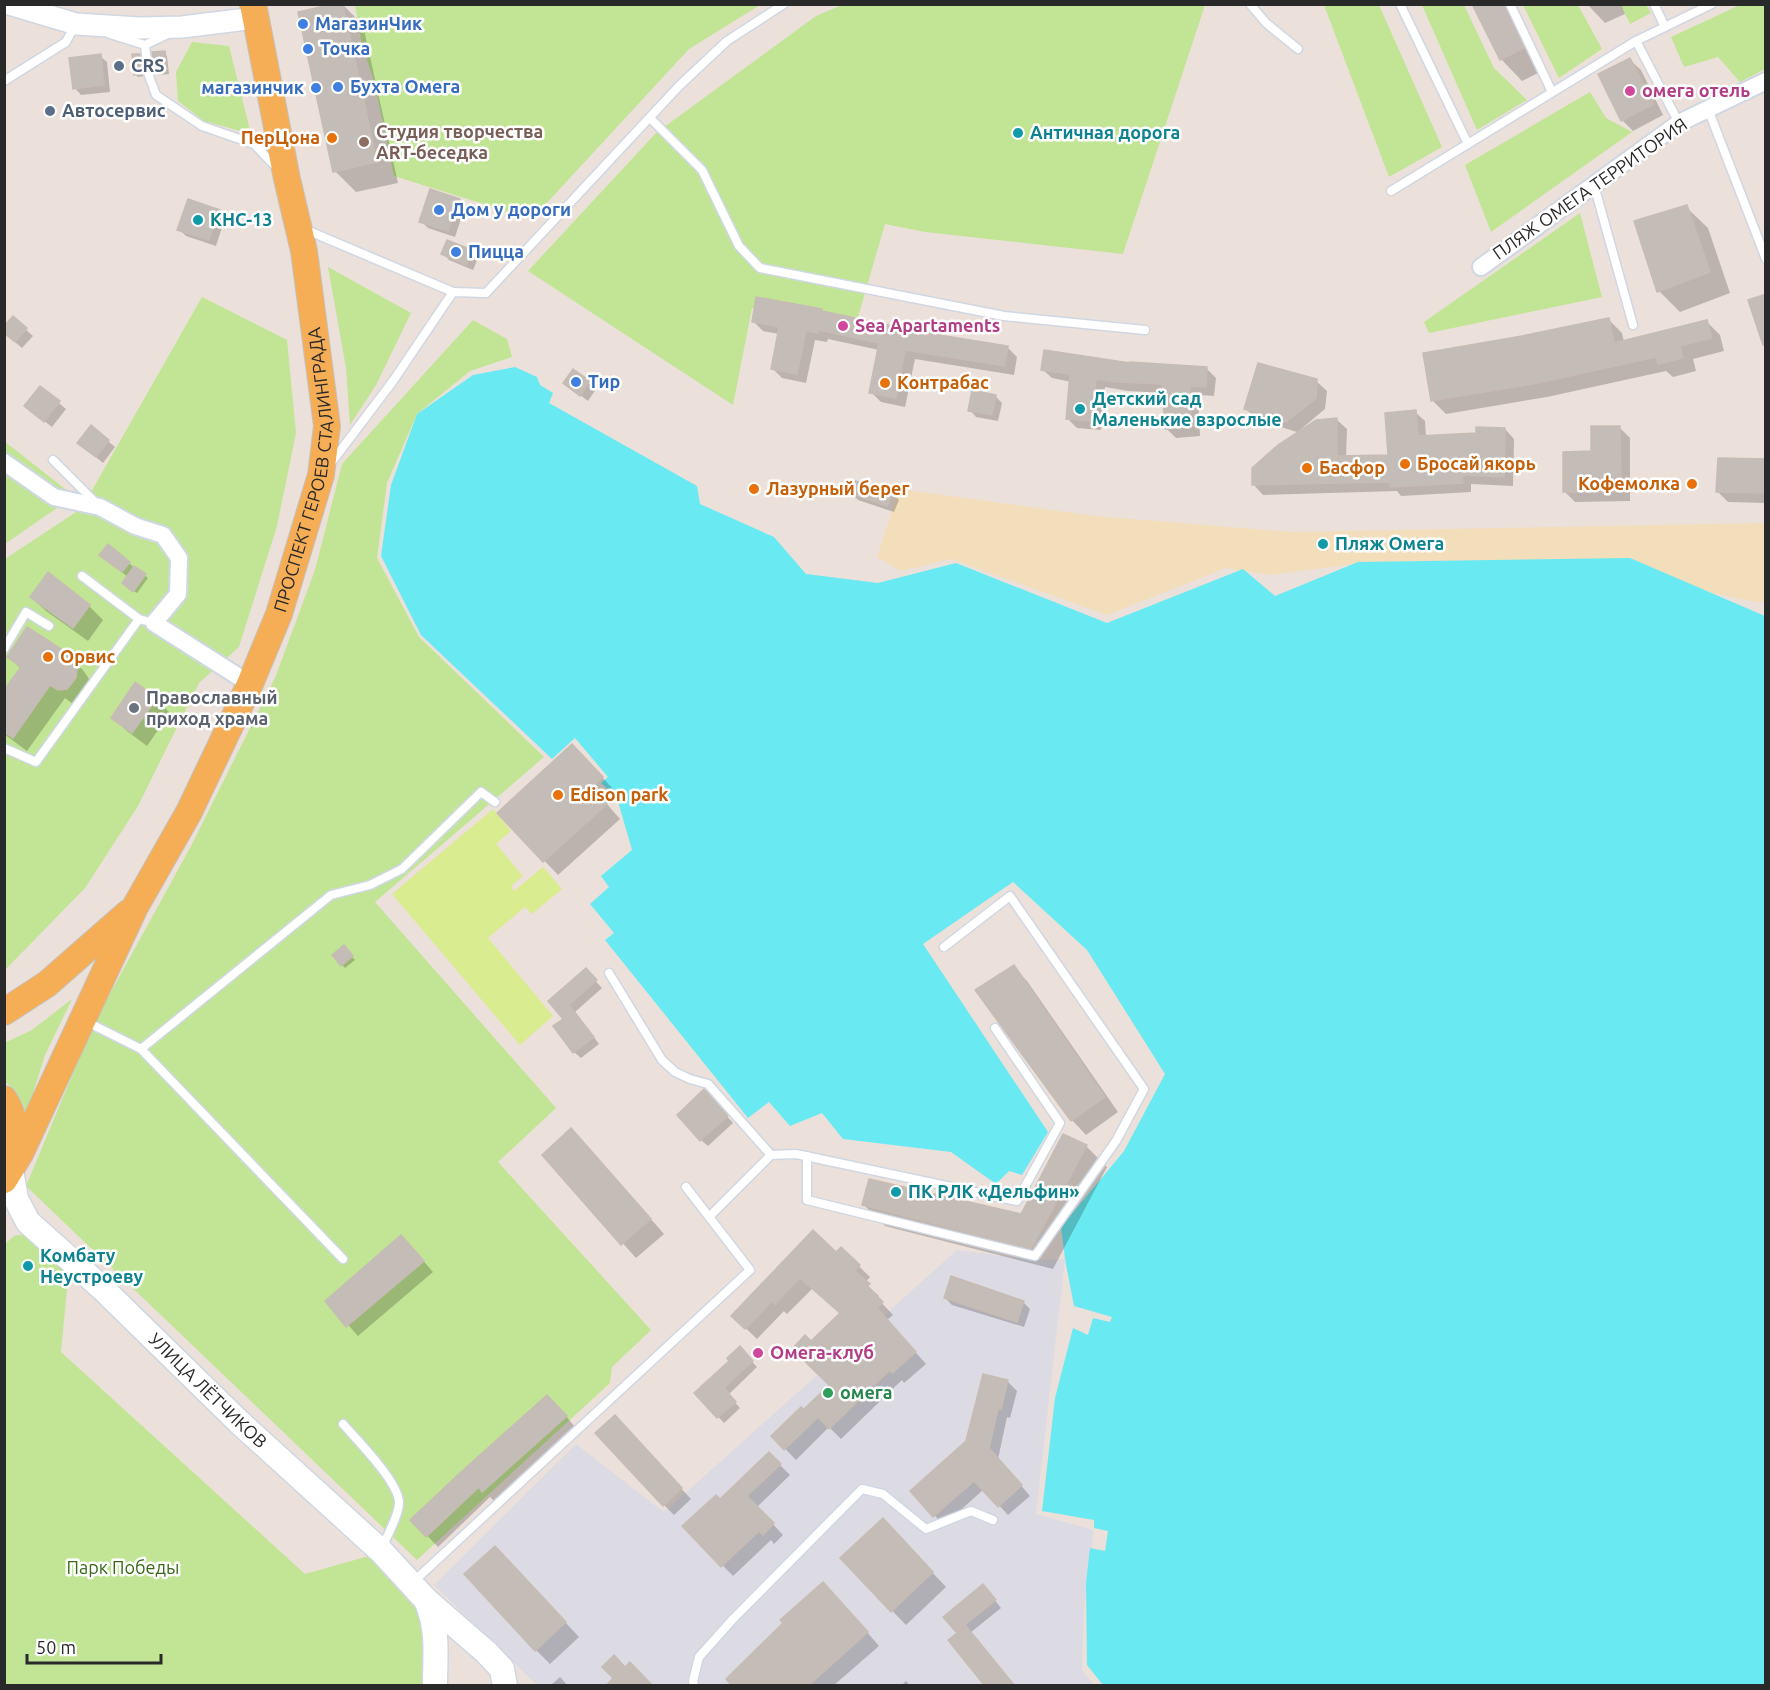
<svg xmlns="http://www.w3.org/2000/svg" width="1770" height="1690" viewBox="0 0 1770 1690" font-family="Ubuntu,sans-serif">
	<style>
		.industrial { fill: #dcdbe4 }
		.green { fill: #c1e594 }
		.sand { fill: #f2debb }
		.pitch { fill: #d9ec8f }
		.water { fill: #69eaf2 }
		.shadow { fill: #0003 }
		.building { fill: #c4bcb6; stroke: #c7bcb4; stroke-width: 1.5 }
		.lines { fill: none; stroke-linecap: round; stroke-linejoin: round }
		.service-casing { stroke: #cfd7e3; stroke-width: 11 }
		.minor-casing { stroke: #cfd7e3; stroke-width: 20 }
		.tertiary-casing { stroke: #cfd7e3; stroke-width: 24 }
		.secondary-casing { stroke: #cfd7e3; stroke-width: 27 }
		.primary-casing { stroke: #c3c3c3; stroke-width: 28 }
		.service { stroke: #fff; stroke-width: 8 }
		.minor { stroke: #fff; stroke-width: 16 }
		.tertiary { stroke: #fff; stroke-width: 21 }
		.secondary { stroke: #fff; stroke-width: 24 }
		.primary { stroke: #f5ae56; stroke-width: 26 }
		.shop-dot { fill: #3f7fe0; stroke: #fff; stroke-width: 2 }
		.service-dot { fill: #5c6f8a; stroke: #fff; stroke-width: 2 }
		.hotel-dot { fill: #d1479c; stroke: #fff; stroke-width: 2 }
		.culture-dot { fill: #0f9aa8; stroke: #fff; stroke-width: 2 }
		.food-dot { fill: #e8710a; stroke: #fff; stroke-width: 2 }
		.education-dot { fill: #8d6e63; stroke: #fff; stroke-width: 2 }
		.worship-dot { fill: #6b7280; stroke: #fff; stroke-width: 2 }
		.leisure-dot { fill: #2e9e5b; stroke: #fff; stroke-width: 2 }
		.labels { text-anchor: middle; stroke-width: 5; stroke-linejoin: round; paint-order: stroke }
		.shop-label { font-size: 18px; font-weight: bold; fill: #366cbe; stroke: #fff; text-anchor: start }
		.service-label { font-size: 18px; font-weight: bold; fill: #4e5e75; stroke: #fff; text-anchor: start }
		.hotel-label { font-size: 18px; font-weight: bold; fill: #b23c85; stroke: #fff; text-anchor: start }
		.education-label { font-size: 18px; font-weight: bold; fill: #785e54; stroke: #fff; text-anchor: start }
		.culture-label { font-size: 18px; font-weight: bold; fill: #0d838f; stroke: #fff; text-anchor: start }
		.food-label { font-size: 18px; font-weight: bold; fill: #c56008; stroke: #fff; text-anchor: start }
		.street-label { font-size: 18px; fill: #292929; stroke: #fff }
		.worship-label { font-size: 18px; font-weight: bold; fill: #5b616d; stroke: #fff; text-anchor: start }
		.leisure-label { font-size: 18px; font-weight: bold; fill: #27864d; stroke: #fff; text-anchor: start }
		.park-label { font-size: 18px; fill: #396817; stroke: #fff }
	</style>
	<rect width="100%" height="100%" fill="#ece0da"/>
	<!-- industrial -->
	<path class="industrial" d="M957,1250L1035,1260L1065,1259L1036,1514L1094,1530L1084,1608L1082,1670L1094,1685H537L434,1585L576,1444L664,1512Z"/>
	<!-- green -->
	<g class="green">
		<path d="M355,5V4L760,5L689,49L532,219L394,176L374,81L362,45Z"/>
		<path d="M842,5H1205L1123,254L925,232L885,224L858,317L752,308L733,405L528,271L656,133L816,16Z"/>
		<path d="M1324,5H1379L1442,147L1389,177Z"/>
		<path d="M1422,5H1464L1494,68L1527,100L1477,130Z"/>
		<path d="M1523,5H1578L1602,49L1559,78Z"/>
		<path d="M1621,5H1646L1651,13L1630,24Z"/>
		<path d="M1740,5H1765V69L1740,82L1718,57L1684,67L1671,37Z"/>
		<path d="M192,42L229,46L251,134L204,121L178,101L176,72Z"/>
		<path d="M1590,92L1606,118L1632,132L1491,232L1465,165Z"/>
		<path d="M1580,213L1602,297L1429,333L1424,322Z"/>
		<path d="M328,267L411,313L376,385L350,425L346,368Z"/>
		<path d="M202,297L287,340L296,433L277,526L239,647L199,683L138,806L85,888L5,970V559L82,508Z"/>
		<path d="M473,320L507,339L512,357L470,371L417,414L387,483L377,558L419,637L544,757L375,902L556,1108L498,1162L651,1330L612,1367L610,1383L417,1560L26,1186L94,1023L190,848L275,678L315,570L342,464Z"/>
		<path d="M4,441L74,496L5,544H4Z"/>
		<path d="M72,999L45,1055L26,1115L16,1092L5,1081L4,1043L32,1030Z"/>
		<path d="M29,1233L69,1267L61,1352L305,1574L369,1556L430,1616L422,1685L5,1686V1244L14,1236Z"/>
	</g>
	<!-- sand -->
	<path class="sand" d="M899,489L1096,516L1291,532L1765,523V600L1760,603L1646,579L1369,562L1270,575L1226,568L1107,615L951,559L901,571L877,557Z"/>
	<!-- pitch -->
	<path class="pitch" d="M493,809L511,831L496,844L523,876L511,886L514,891L543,867L562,889L532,914L525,907L488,938L553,1016L520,1045L392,894Z"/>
	<!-- water -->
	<path class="water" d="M515,367L537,377L540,385L553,393L549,403L697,486L700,504L774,537L806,574L878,583L956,563L1107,623L1243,569L1275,596L1358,562L1630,558L1765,616V1685H1103L1087,1665L1086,1583L1090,1548L1105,1551L1108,1531L1094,1528V1520L1042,1511L1055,1398L1073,1328L1088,1335L1093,1318L1110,1322L1112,1317L1074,1306L1065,1259L1061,1227L1124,1151L1165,1074L1087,950L1013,882L923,944L1048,1132L1022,1175L1009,1171L996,1184L951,1152L843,1139L822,1113L790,1126L769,1102L748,1118L605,940L614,933L590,904L609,887L601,876L632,850L617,798L601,783L608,777L575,738L552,759L421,635L381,556L391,485L417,414L473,375Z"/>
	<!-- shadow -->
	<g class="shadow">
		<path d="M342,4L363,25L398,183L356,192L335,171Z"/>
		<path d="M1474,4H1510L1544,70L1522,81L1501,59Z"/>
		<path d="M1587,4H1621L1625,14L1605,23Z"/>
		<path d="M164,53L167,56L169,74L159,75L156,72Z"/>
		<path d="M139,55L142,58L144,76L138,77L135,74Z"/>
		<path d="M100,56L107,62L110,92L81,95L75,88Z"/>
		<path d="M1630,60L1641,70L1663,115L1633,131L1622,120Z"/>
		<path d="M459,200L465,207L455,237L428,228L421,221Z"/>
		<path d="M1686,207L1708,228L1730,293L1680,312L1659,291Z"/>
		<path d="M219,212L225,218L216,246L186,236L179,229Z"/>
		<path d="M471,252L478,258L473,270L449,260L443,253Z"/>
		<path d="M821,310L824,313L927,334L1007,347L1017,357L1014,375L915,359L905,407L881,402L871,392L879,350L828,339L827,342L815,340L806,383L782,378L772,368L779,334L763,331L753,321Z"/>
		<path d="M13,318L33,336L22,348L9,337Z"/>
		<path d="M1609,320L1622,333L1624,342L1707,322L1720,335L1724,351L1693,359L1696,371L1673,377L1666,371L1547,397L1446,414L1433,401L1425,354L1522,338Z"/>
		<path d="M1206,368L1216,378L1214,396L1198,395L1200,436L1176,438L1166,428L1164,393L1128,391L1105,387L1101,430L1077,428L1067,418L1071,382L1052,378L1042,369Z"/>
		<path d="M573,371L596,389L588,401L564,383Z"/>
		<path d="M1316,381L1327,391L1325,409L1300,430L1302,431L1337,420L1347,429L1346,457L1390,456L1415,412L1425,421L1426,437L1477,435L1505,429L1514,439L1513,486L1471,484V492L1401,496L1397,491L1263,495L1254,485L1300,433L1256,419L1245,408Z"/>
		<path d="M41,388L66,409L52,427L33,412Z"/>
		<path d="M995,396L1002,403L998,421L976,417L970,410Z"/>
		<path d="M91,427L115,447L103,463L79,443Z"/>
		<path d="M1620,428L1630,438V501L1575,502L1564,491L1593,453Z"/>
		<path d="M1766,460V503L1728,502L1717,491Z"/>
		<path d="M851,493H892L899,500L894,512L858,500Z"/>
		<path d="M108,547L148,578L137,593L127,586L128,577L108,561Z"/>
		<path d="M31,597L89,606L103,620L88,641L46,611Z"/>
		<path d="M68,656L83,670L91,682L73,704L65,698L27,751L4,734V693L21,669L9,657Z"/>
		<path d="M156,699L170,713L147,746L127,731L112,717Z"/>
		<path d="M586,760L616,792L605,802L620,819L558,875L499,813Z"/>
		<path d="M344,947L355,960L345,968L334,955Z"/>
		<path d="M1013,967L1027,981L1118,1112L1086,1135L1072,1120L978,990Z"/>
		<path d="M585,970L602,988L575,1012L599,1044L581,1058L574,1052L565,1019L550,1001Z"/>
		<path d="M710,1098L733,1123L708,1146L701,1140Z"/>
		<path d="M585,1144L664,1234L636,1258L544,1155Z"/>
		<path d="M1086,1146L1107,1167L1053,1269L885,1226L864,1205L1021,1215Z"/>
		<path d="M412,1248L433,1272L358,1336L327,1301Z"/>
		<path d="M841,1249L870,1277L865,1283L879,1296L877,1298L893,1315L887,1320L926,1364L904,1383L902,1380L841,1439L829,1427L796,1460L773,1436L831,1385L811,1343L841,1314L812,1289L787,1314L784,1311L757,1339L733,1316L836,1254Z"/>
		<path d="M945,1298L1023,1302L1030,1309L1024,1327L952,1305Z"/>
		<path d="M740,1349L757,1367L728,1395L740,1408L724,1423L696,1393L731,1361Z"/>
		<path d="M1007,1381L1017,1391L1010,1418L1007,1417L998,1459L1030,1496L1008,1515L984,1489L944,1525L934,1515L968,1442Z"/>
		<path d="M558,1407L576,1428L494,1501L490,1497L438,1547L412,1520Z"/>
		<path d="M625,1428L691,1499L674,1515L664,1505Z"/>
		<path d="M769,1454L790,1475L757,1507L783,1535L774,1544L771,1540L733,1576L684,1526L720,1501Z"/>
		<path d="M897,1535L946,1587L906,1625L842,1559Z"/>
		<path d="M509,1562L579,1637L550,1664L536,1650Z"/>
		<path d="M989,1593L1001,1608L970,1633L1015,1686H987L959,1634L945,1617Z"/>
		<path d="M836,1596L879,1646L833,1686H735Z"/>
		<path d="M560,1677L568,1686H550Z"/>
		<path d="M906,1681L910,1686H901Z"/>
	</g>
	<!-- building -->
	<g class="building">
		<path d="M333,4H343L377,162L333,172L298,12Z"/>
		<path d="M1472,4H1503L1524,48L1500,60Z"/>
		<path d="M165,51L167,71L155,73L152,52Z"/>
		<path d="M101,54L104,85L73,89L69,58Z"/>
		<path d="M132,54H140L142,74L134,75Z"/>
		<path d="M1630,58L1654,104L1621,121L1598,74Z"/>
		<path d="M430,189L460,199L448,231L419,222Z"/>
		<path d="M188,199L220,210L209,240L177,230Z"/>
		<path d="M1687,205L1710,272L1657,292L1634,221Z"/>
		<path d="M447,240L472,250L466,265L441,254Z"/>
		<path d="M1766,294V345H1763L1748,300Z"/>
		<path d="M756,297L822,309V311L927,333L1008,346L1004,366L905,350L896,398L869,393L879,343L818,330V333L806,331L797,374L771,369L779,327L752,322Z"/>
		<path d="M13,316L27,328L15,342L4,333V326Z"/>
		<path d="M1609,318L1614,343L1707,320L1712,338L1680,346L1683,358L1658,364L1656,357L1533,384L1431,401L1423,353L1522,336Z"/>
		<path d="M1044,350L1130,363V362L1207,367L1206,387L1190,386L1191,427L1165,429L1162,384L1117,382L1096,379L1092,421L1066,419L1070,374L1041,370Z"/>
		<path d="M1258,363L1317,379L1316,398L1286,422L1244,409Z"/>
		<path d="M573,369L590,381L580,396L563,383Z"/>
		<path d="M40,386L60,401L44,422L24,406Z"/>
		<path d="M972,390L996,395L992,415L968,411Z"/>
		<path d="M1416,410L1418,436L1476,433V427L1505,428L1504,477L1462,475L1463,483L1390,487V482L1252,485V468L1278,445L1316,420L1337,418V456L1388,455L1385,413Z"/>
		<path d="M91,425L109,440L96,457L77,443Z"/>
		<path d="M1591,426H1620L1621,492H1563V452L1591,451Z"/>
		<path d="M1718,458L1766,459V493L1716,492Z"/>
		<path d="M855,481L893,492L887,506L850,493Z"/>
		<path d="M108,544L130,562L122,572L99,555Z"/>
		<path d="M134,566L146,574L133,592L122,583Z"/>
		<path d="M48,572L90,605L73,628L30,597Z"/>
		<path d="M27,627L69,654L77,667L76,678L67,689L58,690L50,685L13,738L4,732V690L21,667L7,657Z"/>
		<path d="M135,682L157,698L132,733L111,718Z"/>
		<path d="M572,744L603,777L592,787L607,804L543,862L497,813Z"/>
		<path d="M344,945L353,956L341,966L332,955Z"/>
		<path d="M1014,965L1105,1097L1071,1121L975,990Z"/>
		<path d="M586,968L597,980L569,1005L594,1037L573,1053L553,1026L563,1019L548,1001Z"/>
		<path d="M704,1089L728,1116L700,1141L677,1115Z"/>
		<path d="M571,1128L651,1219L621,1245L542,1155Z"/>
		<path d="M1063,1134L1087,1145L1031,1249L862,1205L869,1179L1021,1214Z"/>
		<path d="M813,1230L836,1252L841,1247L860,1265L855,1271L870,1284L867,1286L883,1302L877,1308L916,1352L892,1373L890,1370L829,1429L818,1417L784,1450L771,1436L801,1407L804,1409L829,1385L792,1349L805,1335L811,1341L840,1313L800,1278L775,1304L772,1301L745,1329L731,1316Z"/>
		<path d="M401,1235L424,1261L346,1327L325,1301Z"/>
		<path d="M951,1276L1024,1301L1017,1322L944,1298Z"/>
		<path d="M740,1346L753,1361L724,1388L736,1402L717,1418L694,1393L729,1361L727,1358Z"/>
		<path d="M983,1374L1008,1380L1001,1409H998L989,1448L1022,1485L998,1507L974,1481L933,1517L910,1491L966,1441Z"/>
		<path d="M547,1395L567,1416L482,1492L479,1487L426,1537L410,1520L461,1472Z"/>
		<path d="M615,1415L682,1488L663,1506L595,1433Z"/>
		<path d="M769,1452L781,1464L747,1496L774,1523L763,1535L759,1531L721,1567L682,1526L716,1495L720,1499Z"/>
		<path d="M883,1518L933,1572L891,1612L840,1558Z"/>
		<path d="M495,1546L566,1622L535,1651L464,1574Z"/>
		<path d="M823,1582L868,1632L808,1686H732L726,1679L783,1623L780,1620Z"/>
		<path d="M983,1584L996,1600L956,1632L943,1617Z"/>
		<path d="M966,1626L1015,1686H985L948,1640Z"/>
		<path d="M614,1655L625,1667L630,1662L653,1686H606L613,1678L602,1667Z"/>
	</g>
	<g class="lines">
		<defs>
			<g id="service">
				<path d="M1250,4L1266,23L1298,49"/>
				<path d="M1400,4L1468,144"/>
				<path d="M1510,4L1552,92"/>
				<path d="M1654,4L1665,27"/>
				<path d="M110,34L145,45L148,73L156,95L202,126L254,144L278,169"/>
				<path d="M1636,41L1712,4"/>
				<path d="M145,45L168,34"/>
				<path d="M4,81L66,42L75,25"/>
				<path d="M1708,109L1766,259"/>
				<path d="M650,118L702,170L739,246L760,268L1004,316L1145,330"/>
				<path d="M1594,185L1633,325"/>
				<path d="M1391,191L1636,41L1679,123"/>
				<path d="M304,229L453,292"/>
				<path d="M53,460L97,504"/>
				<path d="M331,463L393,381L453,292L486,293L679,86L727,41L784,4"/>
				<path d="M82,576L139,619L154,623"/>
				<path d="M4,649L26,612L49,626"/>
				<path d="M4,748L36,762L139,619"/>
				<path d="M609,973L662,1060L675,1072L690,1079L708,1084L771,1155"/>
				<path d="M85,1021L141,1049L331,895L370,885L402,869L481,792L495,802"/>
				<path d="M141,1049L343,1259"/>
				<path d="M807,1156V1200L1035,1256L1116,1141L1144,1089L1010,896L944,947"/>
				<path d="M710,1216L771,1155L796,1154L1017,1201L1060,1123L995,1028"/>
				<path d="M343,1424C356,1439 401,1484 399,1504C398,1518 387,1535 382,1548"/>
				<path d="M412,1583L750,1270L686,1187"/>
				<path d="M694,1686L693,1681L699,1657L733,1619L862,1489L883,1494L926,1529L971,1511L993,1520"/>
			</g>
			<g id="minor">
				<path d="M1481,267L1679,123L1766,81"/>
				<path d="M4,462L54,497L100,507L135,526L163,535L179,558L178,594L154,623L250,684"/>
			</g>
			<path id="tertiary" d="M9,4L76,24L139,28L182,27L255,18"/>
			<g id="secondary">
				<path id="s1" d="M11,1170L16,1199L28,1222L102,1288L239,1422L381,1551L426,1600L486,1652L502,1669L505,1686"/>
				<path d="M426,1600C439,1630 435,1654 435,1686"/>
			</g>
			<g id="primary">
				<path d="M4,1012L47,984L128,913"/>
				<path d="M4,1099C16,1117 16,1137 13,1157"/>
				<path id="s2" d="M4,1180L20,1154L135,907L189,812L250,684L279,614L321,475L327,426L304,251L287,179L253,4"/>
			</g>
		</defs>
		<!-- service casing -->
		<use href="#service" class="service-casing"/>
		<!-- minor casing -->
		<use href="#minor" class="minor-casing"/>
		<!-- tertiary casing -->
		<use href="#tertiary" class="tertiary-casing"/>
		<!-- secondary casing -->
		<use href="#secondary" class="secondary-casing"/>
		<!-- primary casing -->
		<use href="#primary" class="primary-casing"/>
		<!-- service -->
		<use href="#service" class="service"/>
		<!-- minor -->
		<use href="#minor" class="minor"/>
		<!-- tertiary -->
		<use href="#tertiary" class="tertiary"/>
		<!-- secondary -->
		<use href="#secondary" class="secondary"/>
		<!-- primary -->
		<use href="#primary" class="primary"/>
	</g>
	<!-- markers -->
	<g class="shop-dot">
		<circle cx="303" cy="24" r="6"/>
		<circle cx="308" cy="49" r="6"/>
		<circle cx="338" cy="87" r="6"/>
		<circle cx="316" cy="88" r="6"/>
		<circle cx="439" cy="210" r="6"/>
		<circle cx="456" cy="252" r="6"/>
		<circle cx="576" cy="382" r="6"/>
	</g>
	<g class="service-dot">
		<circle cx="119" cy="66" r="6"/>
		<circle cx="50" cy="111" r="6"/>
	</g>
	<g class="hotel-dot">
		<circle cx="1630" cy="91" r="6"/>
		<circle cx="843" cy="326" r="6"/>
		<circle cx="758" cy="1353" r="6"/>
	</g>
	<g class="culture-dot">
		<circle cx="1018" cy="133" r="6"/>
		<circle cx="198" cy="220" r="6"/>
		<circle cx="1080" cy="409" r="6"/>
		<circle cx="1323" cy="544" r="6"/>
		<circle cx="896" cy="1192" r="6"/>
		<circle cx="28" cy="1266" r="6"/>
	</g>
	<g class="food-dot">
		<circle cx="332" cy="138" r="6"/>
		<circle cx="885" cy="383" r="6"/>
		<circle cx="1405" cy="464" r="6"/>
		<circle cx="1307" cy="468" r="6"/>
		<circle cx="1692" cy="484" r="6"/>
		<circle cx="754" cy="489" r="6"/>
		<circle cx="48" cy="657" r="6"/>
		<circle cx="558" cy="795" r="6"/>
	</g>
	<circle class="education-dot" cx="364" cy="142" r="6"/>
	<circle class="worship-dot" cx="134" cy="708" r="6"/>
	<circle class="leisure-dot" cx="828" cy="1393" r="6"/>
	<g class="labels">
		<!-- shop labels -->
		<g class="shop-label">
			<text x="315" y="30">МагазинЧик</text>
			<text x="320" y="55">Точка</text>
			<text x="350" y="93">Бухта Омега</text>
			<text x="304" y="94" text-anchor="end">магазинчик</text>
			<text x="451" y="216">Дом у дороги</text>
			<text x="468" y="258">Пицца</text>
			<text x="588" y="388">Тир</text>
		</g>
		<!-- service labels -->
		<g class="service-label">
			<text x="131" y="72">CRS</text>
			<text x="62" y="117">Автосервис</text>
		</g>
		<!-- hotel labels -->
		<g class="hotel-label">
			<text x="1642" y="97">омега отель</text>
			<text x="855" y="332">Sea Apartaments</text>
			<text x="770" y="1359">Омега-клуб</text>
		</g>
		<!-- education labels -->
		<g class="education-label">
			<text x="376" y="138">Студия творчества<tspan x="376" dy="21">ART-беседка</tspan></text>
		</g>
		<!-- culture labels -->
		<g class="culture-label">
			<text x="1030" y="139">Античная дорога</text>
			<text x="210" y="226">КНС-13</text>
			<text x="1092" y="405">Детский сад<tspan x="1092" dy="21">Маленькие взрослые</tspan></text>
			<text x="1335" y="550">Пляж Омега</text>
			<text x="908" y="1198">ПК РЛК «Дельфин»</text>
			<text x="40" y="1262">Комбату<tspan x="40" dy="21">Неустроеву</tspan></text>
		</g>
		<!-- food labels -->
		<g class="food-label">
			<text x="320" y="144" text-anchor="end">ПерЦона</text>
			<text x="897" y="389">Контрабас</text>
			<text x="1417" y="470">Бросай якорь</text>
			<text x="1319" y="474">Басфор</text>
			<text x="1680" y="490" text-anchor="end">Кофемолка</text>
			<text x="766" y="495">Лазурный берег</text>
			<text x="60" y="663">Орвис</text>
			<text x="570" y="801">Edison park</text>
		</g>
		<!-- street labels -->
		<g class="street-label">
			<text transform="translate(1590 189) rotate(-35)" y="6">ПЛЯЖ ОМЕГА ТЕРРИТОРИЯ</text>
			<text dy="6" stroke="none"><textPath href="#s2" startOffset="778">ПРОСПЕКТ ГЕРОЕВ СТАЛИНГРАДА</textPath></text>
			<text dy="6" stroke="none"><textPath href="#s1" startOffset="302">УЛИЦА ЛЁТЧИКОВ</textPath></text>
		</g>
		<!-- worship labels -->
		<g class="worship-label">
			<text x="146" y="704">Православный<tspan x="146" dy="21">приход храма</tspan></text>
		</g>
		<!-- leisure labels -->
		<g class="leisure-label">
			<text x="840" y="1399">омега</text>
		</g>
		<!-- park labels -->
		<g class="park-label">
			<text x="123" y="1574">Парк Победы</text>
		</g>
	</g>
	<!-- border -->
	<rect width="1770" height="1690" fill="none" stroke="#292929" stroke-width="12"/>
	<!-- scale -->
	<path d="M27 1654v9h134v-9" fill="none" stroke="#292929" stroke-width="3"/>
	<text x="36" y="1654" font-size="18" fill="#292929" stroke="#ffffff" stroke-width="4.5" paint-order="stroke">50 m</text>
</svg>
